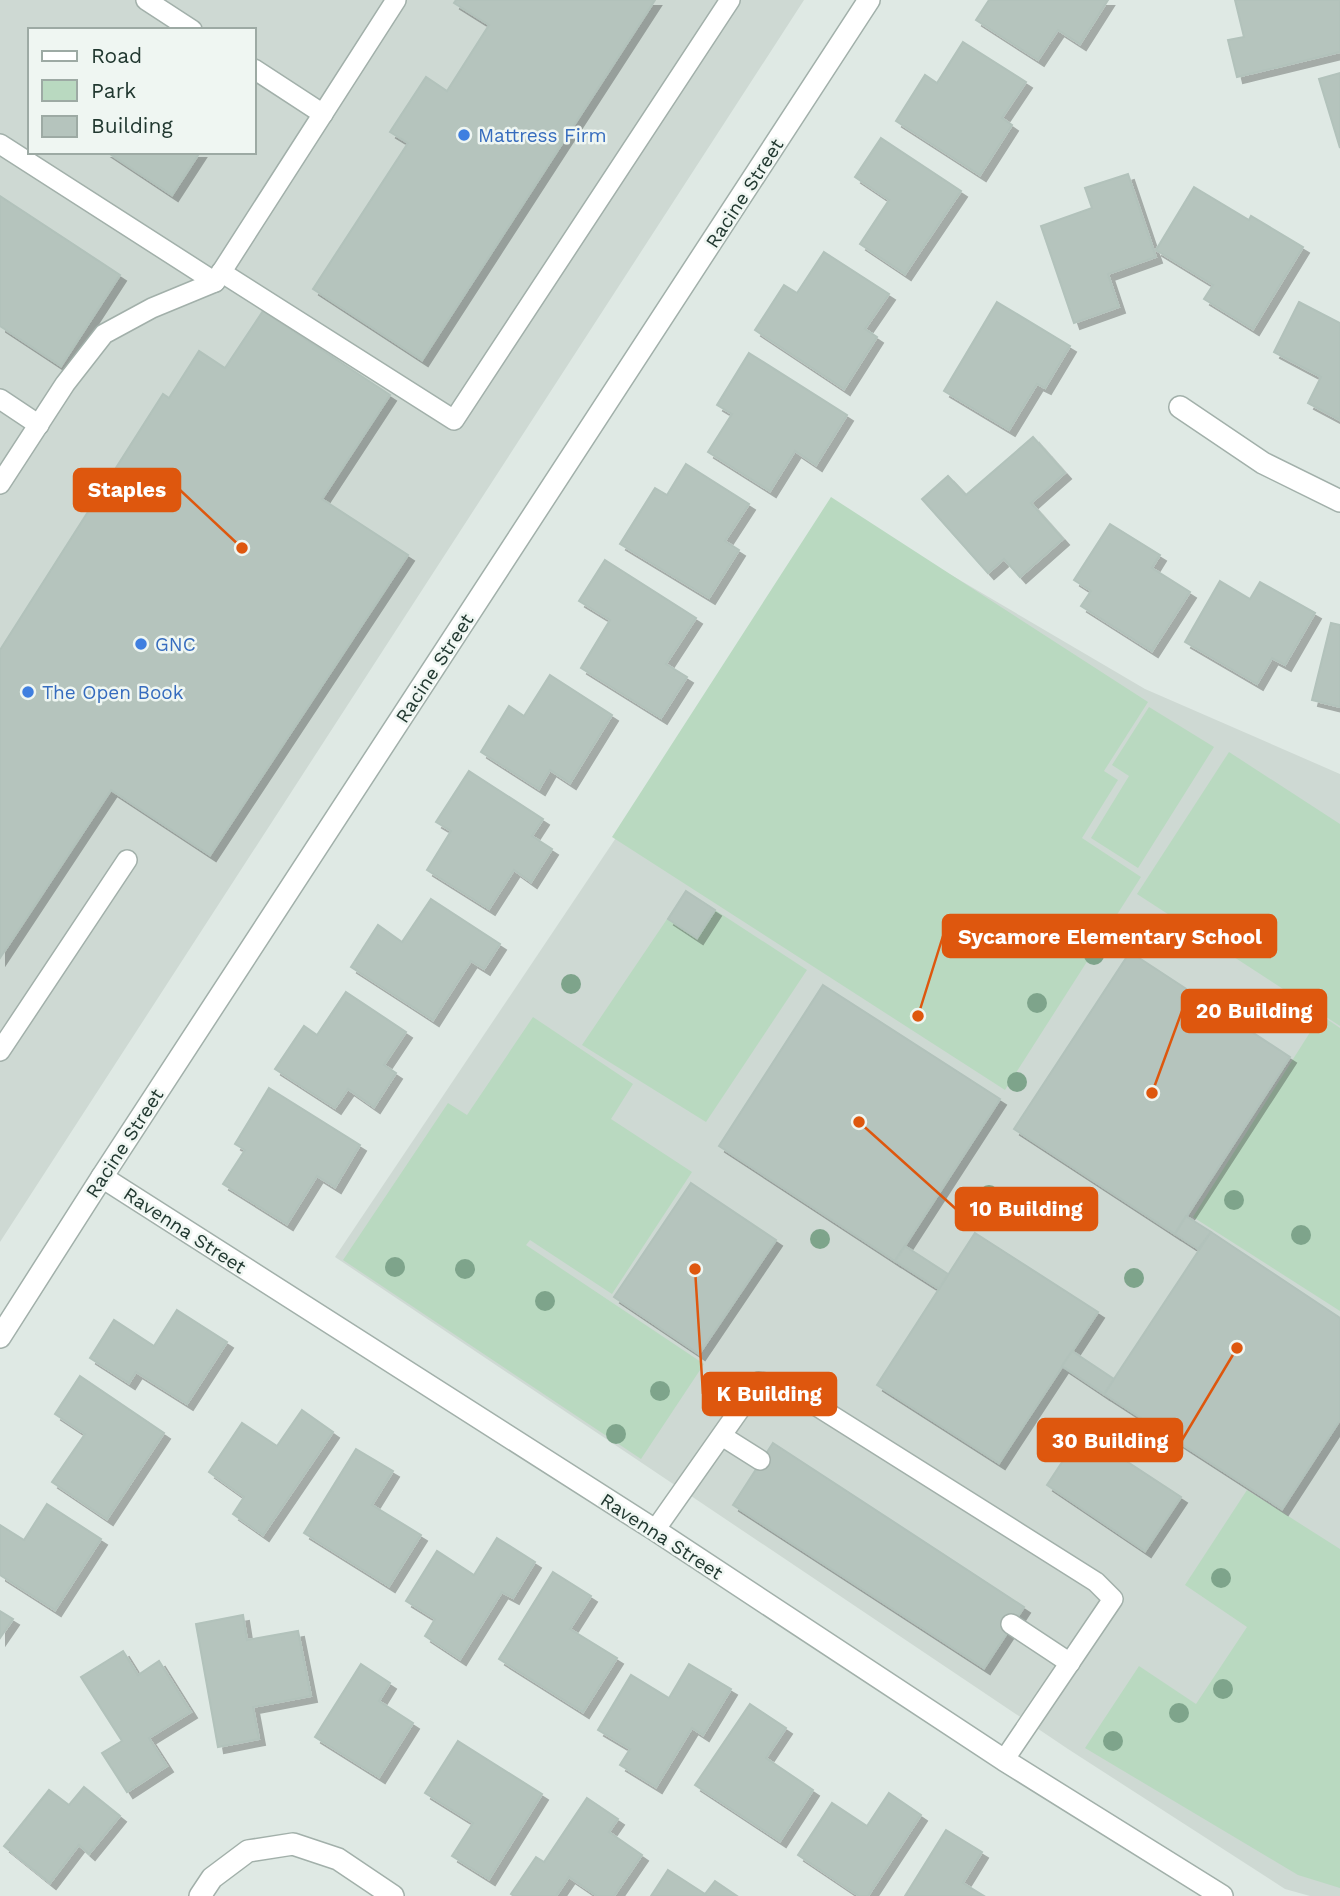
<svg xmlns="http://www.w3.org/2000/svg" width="1340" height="1896" viewBox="0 0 1340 1896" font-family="'Work Sans',sans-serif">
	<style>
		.built { fill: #ced9d3; fill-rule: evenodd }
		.green { fill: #b9d9c0 }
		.building { fill: #b5c4bd; stroke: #b2c2bb; stroke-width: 2; filter: url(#shadow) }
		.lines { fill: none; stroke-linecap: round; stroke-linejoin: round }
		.lane-casing { stroke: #a2b0aa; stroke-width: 22 }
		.street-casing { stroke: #a2b0aa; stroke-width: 24 }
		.lane { stroke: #fff; stroke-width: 19 }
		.street { stroke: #fff; stroke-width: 21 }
		.tree { fill: #7ea48b }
		.shop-dot { fill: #3f7fe0; stroke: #eff6f2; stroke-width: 2.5 }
		.labels { text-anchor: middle; stroke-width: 5; stroke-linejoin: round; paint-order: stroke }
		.shop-label { font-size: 19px; fill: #366cbe; stroke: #eff6f2; text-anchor: start }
		.street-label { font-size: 19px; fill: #213830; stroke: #eff6f2 }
		.leader { fill: none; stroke: #de570e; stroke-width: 2.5 }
		.callout-dot { fill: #de570e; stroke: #eff6f2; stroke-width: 2.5 }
		.callout { fill: #de570e; stroke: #de570e; stroke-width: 2.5 }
		.callout-label { font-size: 21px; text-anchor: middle; font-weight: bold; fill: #fff }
	</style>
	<defs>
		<filter id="shadow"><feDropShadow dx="6" dy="6" stdDeviation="0" flood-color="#0004"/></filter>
	</defs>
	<rect width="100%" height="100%" fill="#dfe9e4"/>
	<!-- built -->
	<g class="built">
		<path d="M0,0H804L0,1242ZM30,30H254V152H30Z"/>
		<path d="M837,508L1145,689L1340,774V1896H1310L1285,1889L1068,1749L335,1257Z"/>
	</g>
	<!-- green -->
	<g class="green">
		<path d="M831,497L1148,702L1104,771L1118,780L1082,838L1141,877L1005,1090L612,837Z"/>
		<path d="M1149,707L1214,747L1138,868L1091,838L1129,776L1112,765Z"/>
		<path d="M1229,752L1340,824V1026L1137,894Z"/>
		<path d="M686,891L807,970L706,1122L582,1045Z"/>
		<path d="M1321,1015L1340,1028V1311L1193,1217Z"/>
		<path d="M533,1017L633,1084L611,1119L692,1172L612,1294L530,1240L526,1245L704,1364L641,1459L343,1260L448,1103L467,1115Z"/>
		<path d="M1247,1490L1340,1549V1888L1298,1875L1085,1748L1139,1666L1196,1704L1247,1627L1185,1585Z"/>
	</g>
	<!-- building -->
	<g class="building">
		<path d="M456,0H655L422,360L313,289L408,143L390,132L426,77L447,91L489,25L454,3Z"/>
		<path d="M989,0H1108L1080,44L1058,30L1038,60L976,20Z"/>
		<path d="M1235,0H1340V52L1237,77L1228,40L1244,37Z"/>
		<path d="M963,42L1026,82L1002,118L1012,125L980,175L896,121L925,75L937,83Z"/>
		<path d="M1340,73V148L1319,79Z"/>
		<path d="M881,138L961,191L905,274L860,244L889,200L855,177Z"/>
		<path d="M107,152H200L172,195Z"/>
		<path d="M1128,174L1156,257L1108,274L1119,307L1074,323L1041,226L1092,208L1085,188Z"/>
		<path d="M1194,187L1249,220L1251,216L1303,247L1253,329L1204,299L1213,285L1156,250Z"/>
		<path d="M0,196L120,275L61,366L0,326Z"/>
		<path d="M824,252L889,294L865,329L877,337L844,389L755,330L784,285L797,293Z"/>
		<path d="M997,302L1070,346L1045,388L1037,384L1009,430L944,391Z"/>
		<path d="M1299,302L1340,323V420L1308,403L1321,377L1274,352Z"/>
		<path d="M263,311L390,395L322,499L408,555L210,855L111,790L0,958V650L163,394L169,398L199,351L225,368Z"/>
		<path d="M749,353L847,415L816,465L795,451L770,491L708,452L732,414L717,405Z"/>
		<path d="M1033,437L1065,473L1031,503L1063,539L1020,577L1004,559L988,573L922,499L948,476L966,495Z"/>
		<path d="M686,464L749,504L725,541L739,550L709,598L620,544L655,488L667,495Z"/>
		<path d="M1110,524L1160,555L1152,568L1190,592L1152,651L1081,606L1091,591L1074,580Z"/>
		<path d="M605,560L696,618L666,664L687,677L661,718L581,668L610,620L579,601Z"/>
		<path d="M1220,581L1250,599L1260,582L1315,613L1285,665L1272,658L1257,684L1185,642Z"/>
		<path d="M1331,623L1340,625V707L1312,700Z"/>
		<path d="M550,675L612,715L570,783L550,770L539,789L481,752L509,706L524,716Z"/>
		<path d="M469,771L543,819L532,836L552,849L531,882L514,870L489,909L427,870L451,831L436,822Z"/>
		<path d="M686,891L715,910L697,938L668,919Z"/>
		<path d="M431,899L500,944L484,969L471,961L433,1020L351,967L378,925L402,942Z"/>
		<path d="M1130,952L1290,1057L1175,1234L1014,1129Z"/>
		<path d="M823,985L1000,1099L895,1261L719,1146Z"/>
		<path d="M346,992L406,1032L384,1065L396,1073L374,1107L348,1089L335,1108L275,1069L304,1026L317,1035Z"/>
		<path d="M269,1088L360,1145L335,1187L317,1176L287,1224L223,1184L245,1150L235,1144Z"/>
		<path d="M691,1183L776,1240L699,1354L614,1297Z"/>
		<path d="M1186,1216L1211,1232L1198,1249L1175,1234Z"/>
		<path d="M1211,1232L1340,1318V1420L1282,1509L1104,1394Z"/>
		<path d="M975,1233L1098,1312L999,1463L877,1385Z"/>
		<path d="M905,1246L948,1274L939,1289L895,1261Z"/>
		<path d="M177,1310L227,1342L187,1404L136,1372L129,1383L90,1358L114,1320L154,1346Z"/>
		<path d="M1072,1351L1114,1379L1104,1394L1062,1366Z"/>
		<path d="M80,1376L164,1433L107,1519L52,1482L85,1434L55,1414Z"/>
		<path d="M302,1410L333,1432L263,1535L233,1514L244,1497L209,1472L242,1423L277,1446Z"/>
		<path d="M1082,1432L1181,1497L1145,1551L1047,1485Z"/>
		<path d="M773,1443L1024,1607L984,1668L733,1505Z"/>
		<path d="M356,1449L393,1471L372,1505L421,1535L389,1586L304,1533Z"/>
		<path d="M47,1504L101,1539L55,1610L0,1575V1525L24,1540Z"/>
		<path d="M497,1538L535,1562L513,1598L502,1592L460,1659L425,1636L435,1619L406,1601L437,1551L474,1575Z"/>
		<path d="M553,1572L591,1596L570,1629L617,1658L583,1712L499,1659Z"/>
		<path d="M0,1611L13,1619L0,1638Z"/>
		<path d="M243,1615L247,1640L298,1631L311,1696L253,1707L259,1739L218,1747L196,1624Z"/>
		<path d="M123,1651L138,1675L159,1661L191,1712L149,1738L167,1766L127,1792L102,1753L122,1741L81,1677Z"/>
		<path d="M361,1664L390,1683L379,1701L413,1723L379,1777L315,1737Z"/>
		<path d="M689,1664L731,1689L703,1735L692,1728L656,1787L620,1765L630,1749L598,1730L631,1675L669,1698Z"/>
		<path d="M750,1704L786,1728L766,1758L813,1790L780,1841L695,1785Z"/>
		<path d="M458,1741L542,1794L489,1879L452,1856L473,1823L425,1793Z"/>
		<path d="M84,1787L120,1816L89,1854L79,1845L50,1883L4,1846L49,1790L69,1805Z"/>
		<path d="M889,1793L921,1815L868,1896H859L798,1855L832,1803L867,1826Z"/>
		<path d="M587,1798L618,1819L609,1832L642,1855L614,1896H597L569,1877L556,1896H514L511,1894L536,1857L544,1862Z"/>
		<path d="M946,1830L982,1852L963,1883L984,1896H905Z"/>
		<path d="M668,1870L705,1894L715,1881L737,1896H651Z"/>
	</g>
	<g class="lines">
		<defs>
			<g id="lane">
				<path d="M146,0L192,30"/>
				<path d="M254,69L323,114"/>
				<path d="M0,144L215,282"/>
				<path d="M221,272L454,420L730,0"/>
				<path d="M0,399L39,425"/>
				<path d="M0,484L65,384L104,334L152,308L215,282L396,0"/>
				<path d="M0,1051L127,860"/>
				<path d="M722,1436L760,1460"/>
				<path d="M655,1530L759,1382L785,1386L1096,1582L1113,1599L1004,1760"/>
				<path d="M1011,1624L1070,1663"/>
			</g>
			<g id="street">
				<path d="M1180,407L1263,463L1340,501"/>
				<path d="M102,1177L655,1530L1004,1760L1222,1896"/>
				<path d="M0,1337L102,1177L869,0"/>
				<path d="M200,1896L212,1878L248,1851L293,1844L338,1859L393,1896"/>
			</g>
		</defs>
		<!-- lane casing -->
		<use href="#lane" class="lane-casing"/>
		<!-- street casing -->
		<use href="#street" class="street-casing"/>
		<!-- lane -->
		<use href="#lane" class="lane"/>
		<!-- street -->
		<use href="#street" class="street"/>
	</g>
	<!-- trees -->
	<g class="tree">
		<circle cx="1094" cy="955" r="10"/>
		<circle cx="571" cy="984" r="10"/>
		<circle cx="1037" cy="1003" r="10"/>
		<circle cx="1017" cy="1082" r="10"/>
		<circle cx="989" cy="1195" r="10"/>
		<circle cx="1085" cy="1198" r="10"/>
		<circle cx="1234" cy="1200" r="10"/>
		<circle cx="1301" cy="1235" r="10"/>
		<circle cx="820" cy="1239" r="10"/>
		<circle cx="395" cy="1267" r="10"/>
		<circle cx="465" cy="1269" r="10"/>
		<circle cx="1134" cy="1278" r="10"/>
		<circle cx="545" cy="1301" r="10"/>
		<circle cx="660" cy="1391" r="10"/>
		<circle cx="616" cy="1434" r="10"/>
		<circle cx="1221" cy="1578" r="10"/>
		<circle cx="1223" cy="1689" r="10"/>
		<circle cx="1179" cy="1713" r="10"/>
		<circle cx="1113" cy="1741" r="10"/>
	</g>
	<!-- markers -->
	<g class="shop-dot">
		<circle cx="464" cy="135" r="7"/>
		<circle cx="141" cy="644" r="7"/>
		<circle cx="28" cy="692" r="7"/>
	</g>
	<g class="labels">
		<!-- shop labels -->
		<g class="shop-label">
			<text x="478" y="142">Mattress Firm</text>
			<text x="155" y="651">GNC</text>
			<text x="42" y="699">The Open Book</text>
		</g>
		<!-- street labels -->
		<g class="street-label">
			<text transform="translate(744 193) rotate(-57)" y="7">Racine Street</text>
			<text transform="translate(434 668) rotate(-57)" y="7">Racine Street</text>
			<text transform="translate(124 1143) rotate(-57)" y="7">Racine Street</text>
			<text transform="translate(185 1230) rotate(33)" y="7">Ravenna Street</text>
			<text transform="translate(662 1536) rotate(33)" y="7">Ravenna Street</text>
		</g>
	</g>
	<!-- callouts -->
	<path class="leader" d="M242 548L180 490M918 1016L943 936M1152 1093L1182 1011M859 1122L956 1209M695 1269L703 1394M1237 1348L1182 1440"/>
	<g class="callout-dot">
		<circle cx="242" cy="548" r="7"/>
		<circle cx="918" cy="1016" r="7"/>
		<circle cx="1152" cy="1093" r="7"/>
		<circle cx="859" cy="1122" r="7"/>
		<circle cx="695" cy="1269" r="7"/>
		<circle cx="1237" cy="1348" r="7"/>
	</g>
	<g class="callout">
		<rect x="74" y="469" width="106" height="42" rx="7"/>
		<rect x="943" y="915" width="333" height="42" rx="7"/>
		<rect x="1182" y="990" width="144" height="42" rx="7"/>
		<rect x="956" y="1188" width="141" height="42" rx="7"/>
		<rect x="703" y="1373" width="133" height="42" rx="7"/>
		<rect x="1038" y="1419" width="144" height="42" rx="7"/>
	</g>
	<g class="callout-label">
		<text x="127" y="497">Staples</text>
		<text x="1110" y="944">Sycamore Elementary School</text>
		<text x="1254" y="1018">20 Building</text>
		<text x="1026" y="1216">10 Building</text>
		<text x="769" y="1401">K Building</text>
		<text x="1110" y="1448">30 Building</text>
	</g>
	<!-- legend -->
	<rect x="28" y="28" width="228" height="126" fill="#eff6f2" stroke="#9daaa4" stroke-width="2"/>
	<rect x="42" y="51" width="35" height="10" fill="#ffffff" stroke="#9daaa4" stroke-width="2"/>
	<text x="91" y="63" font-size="21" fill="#213830">Road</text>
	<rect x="42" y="80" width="35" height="21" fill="#b9d9c0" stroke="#9daaa4" stroke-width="2"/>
	<text x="91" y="98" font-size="21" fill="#213830">Park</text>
	<rect x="42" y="116" width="35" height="21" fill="#b5c4bd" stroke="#9daaa4" stroke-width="2"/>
	<text x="91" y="133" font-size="21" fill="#213830">Building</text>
</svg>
